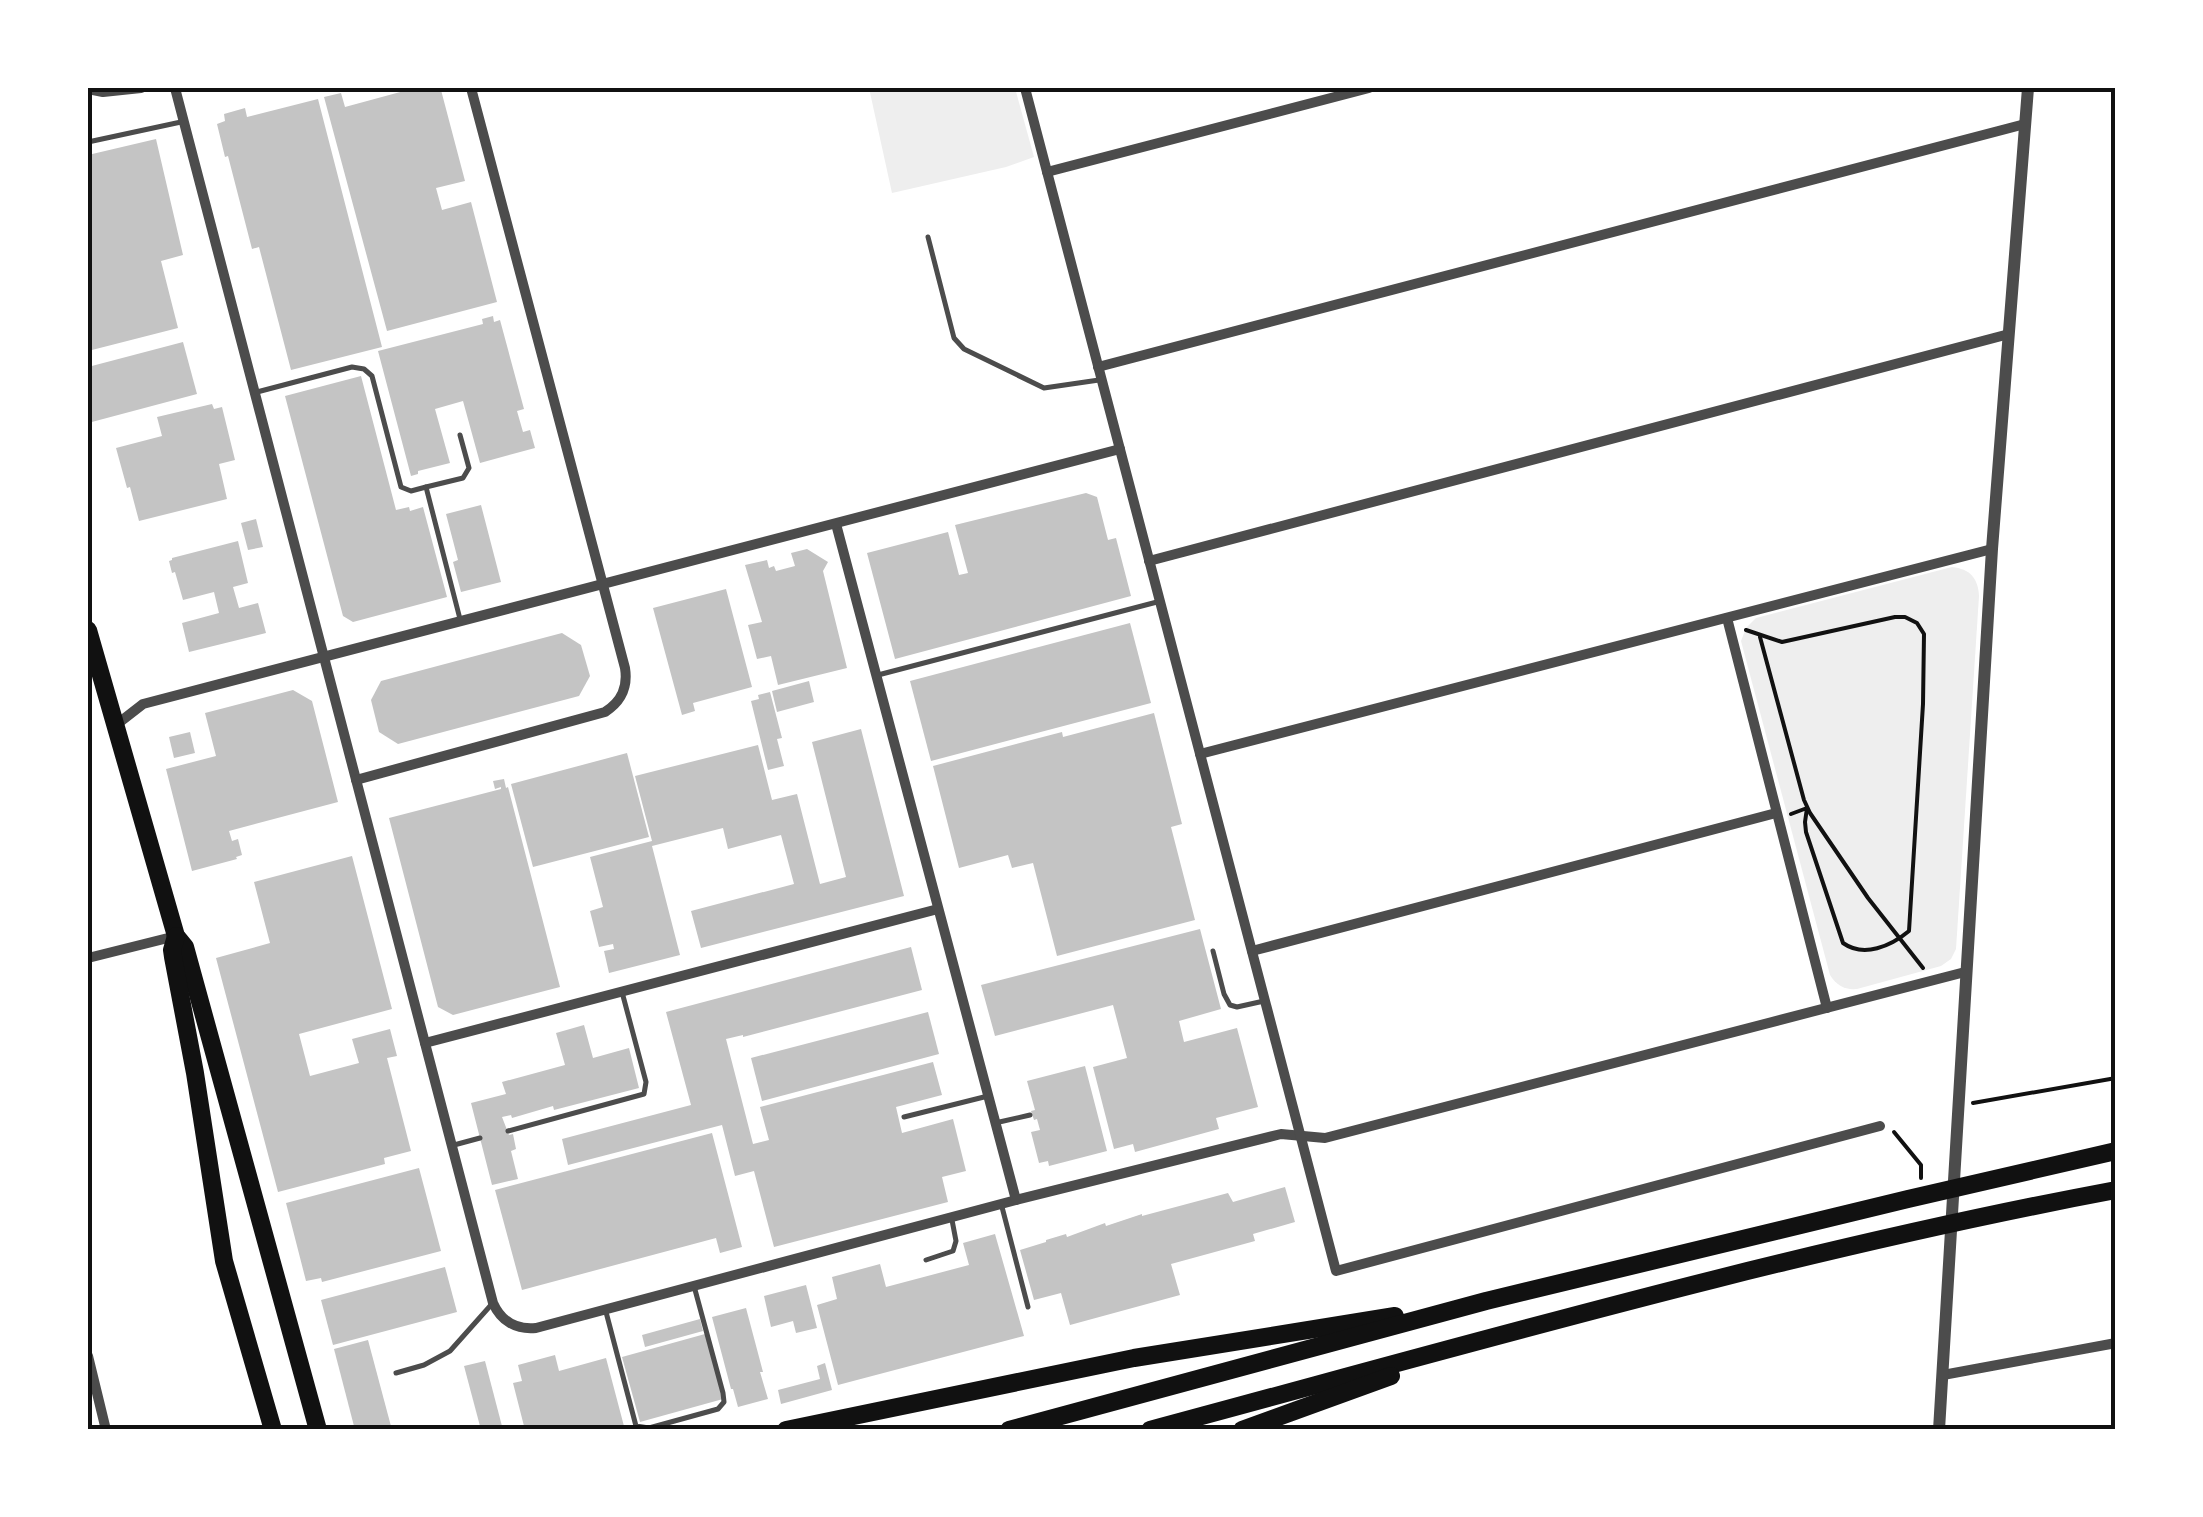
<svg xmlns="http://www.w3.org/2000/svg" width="2203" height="1517" viewBox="0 0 2203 1517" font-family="'Noto Sans',sans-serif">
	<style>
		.green { fill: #eee }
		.building { fill: #c4c4c4 }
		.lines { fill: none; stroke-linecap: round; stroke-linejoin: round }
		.path { stroke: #111; stroke-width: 4 }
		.service { stroke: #4c4c4c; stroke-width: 5 }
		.minor { stroke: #4c4c4c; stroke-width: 10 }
		.tertiary { stroke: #4c4c4c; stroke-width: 12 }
		.primary { stroke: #111; stroke-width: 18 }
		.trunk { stroke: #111; stroke-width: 18 }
		.neatline { fill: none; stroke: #111; stroke-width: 4 }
	</style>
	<rect width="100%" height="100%" fill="#fff"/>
	<!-- green -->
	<g class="green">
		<path d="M869,88H1015L1034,157L1006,167L892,193Z"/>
		<path d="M1952,567C1970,569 1978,578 1979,596L1956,949L1951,959L1941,966L1857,989C1845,990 1837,986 1830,975L1741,641L1746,628L1756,618Z"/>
	</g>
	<!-- building -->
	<g class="building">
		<path d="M415,88H439L441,90L465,181L436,188L442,210L471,202L497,302L387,331L324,97L341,93L345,107Z"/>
		<path d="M318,99L382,347L291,370L259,247L252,249L228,156L225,157L217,124L225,121L224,114L245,108L247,117Z"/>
		<path d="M156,139L183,255L161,261L178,328L88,351V155Z"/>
		<path d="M493,316L494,322L500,320L524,409L517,411L523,432L530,430L535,448L480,463L463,401L435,409L450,463L418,471V474L411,476L378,351L483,324L482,319Z"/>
		<path d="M183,342L197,394L88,423V367Z"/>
		<path d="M361,376L396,510L409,507L410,511L423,507L447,597L353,622L343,616L285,396Z"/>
		<path d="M212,404L214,409L222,407L235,460L219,464L227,499L139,521L130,487L127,488L116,448L162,436L157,417Z"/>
		<path d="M1086,493L1097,497L1108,540L1116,538L1131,596L895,659L867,553L948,532L959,575L968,573L955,525Z"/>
		<path d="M481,505L501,582L461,592L453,562L458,560L446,514Z"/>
		<path d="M256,519L263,547L248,550L241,523Z"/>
		<path d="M238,541L248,583L233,587L239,608L258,603L266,633L189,652L182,623L219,613L214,592L183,600L175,572L172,573L169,561L172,560V558Z"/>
		<path d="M807,549L828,562L823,571L847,668L778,685L771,656L757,659L748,625L762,622L745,565L767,560L769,568L774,566L776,571L795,566L791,553Z"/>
		<path d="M726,589L752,687L693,703L695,711L682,715L653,608Z"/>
		<path d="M1130,623L1151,703L931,761L910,681Z"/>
		<path d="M562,633L581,645L590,676L579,696L398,744L379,732L371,700L381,681Z"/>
		<path d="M809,681L814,702L777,712L772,691Z"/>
		<path d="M293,690L312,701L338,802L229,831L232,841L238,839L242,855L236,857L237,859L192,871L166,769L216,756L205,713Z"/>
		<path d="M770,692L782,738L777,739L784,766L768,770L751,701L759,699L758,695Z"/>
		<path d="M1154,713L1182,824L1171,827L1195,920L1057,956L1033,863L1012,868L1008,855L959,868L933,766L1062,732L1063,737Z"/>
		<path d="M861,729L904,896L701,948L691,911L794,884L781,835L728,849L723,828L652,846L680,955L609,973L604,951L614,949L613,944L599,947L590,911L603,907L590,857L652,841L635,776L758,745L772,800L797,794L820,884L846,877L812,742Z"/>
		<path d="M190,732L195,753L174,758L169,737Z"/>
		<path d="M627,753L649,837L533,867L511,784Z"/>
		<path d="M504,779L506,788L508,787L560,987L453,1015L438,1007L389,818L501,789V787L495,789L493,781Z"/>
		<path d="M352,856L392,1009L299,1034L310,1076L359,1063L352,1039L390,1029L397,1056L387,1058L411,1151L384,1158L385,1164L278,1192L216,958L270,943L254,882Z"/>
		<path d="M1200,929L1221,1009L1179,1021L1184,1042L1237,1028L1258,1107L1216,1118L1219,1129L1135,1152L1133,1144L1114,1149L1093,1067L1127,1058L1113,1005L995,1036L981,985Z"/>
		<path d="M911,947L922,990L743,1037V1035L726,1039L753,1144L769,1140L760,1107L933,1062L942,1095L896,1107L902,1133L953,1119L966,1171L942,1177L948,1202L774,1247L754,1171L735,1176L722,1125L568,1165L562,1139L691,1105L666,1012Z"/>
		<path d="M928,1012L939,1054L762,1101L751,1058Z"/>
		<path d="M584,1025L593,1058L629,1048L639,1088L554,1110L553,1106L512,1118L511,1115L502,1117L509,1135L513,1134L516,1149L511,1151L518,1179L492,1185L471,1103L506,1094L502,1082L565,1065L556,1033Z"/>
		<path d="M1085,1066L1107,1151L1049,1166L1048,1161L1039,1163L1031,1132L1040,1130L1037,1119L1034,1120L1031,1111L1035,1110L1027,1081Z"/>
		<path d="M712,1133L742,1247L720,1253L716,1238L522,1290L495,1190Z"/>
		<path d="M419,1168L441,1251L322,1282L321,1278L306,1281L286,1203Z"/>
		<path d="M1285,1187L1295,1222L1253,1234L1255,1241L1171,1264L1180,1295L1070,1325L1061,1293L1034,1300L1020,1250L1046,1242V1240L1066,1234L1067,1237L1105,1223L1106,1226L1142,1214V1216L1228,1193L1233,1202Z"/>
		<path d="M995,1234L1024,1336L838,1385L817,1305L837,1299L832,1277L880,1264L886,1287L969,1265L963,1243Z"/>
		<path d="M445,1267L457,1312L333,1345L321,1300Z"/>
		<path d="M806,1285L817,1328L796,1333L793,1321L771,1327L764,1296Z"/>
		<path d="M746,1308L763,1372H760L768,1399L738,1407L733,1389H731L712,1317Z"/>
		<path d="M700,1319L703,1331L645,1347L642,1335Z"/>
		<path d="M705,1334L723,1399L640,1422L622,1357Z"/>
		<path d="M368,1340L392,1430H355L334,1349Z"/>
		<path d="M555,1355L559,1371L606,1358L625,1430H525L513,1383L522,1381L518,1365Z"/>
		<path d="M485,1361L503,1430H481L464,1366Z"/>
		<path d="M825,1363L832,1390L781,1404L778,1390L820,1379L817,1366Z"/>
	</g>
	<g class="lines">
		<!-- path -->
		<g class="path">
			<path d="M1746,630L1782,642L1895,617H1905L1917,623L1924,634L1923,704L1909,931C1891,946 1864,958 1843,943L1806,832L1805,822L1807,808L1791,814"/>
			<path d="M1760,637L1804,800L1810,813L1868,898L1923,968"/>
			<path d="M1973,1103L2116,1078"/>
			<path d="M1894,1132L1921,1165V1178"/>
		</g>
		<!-- service -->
		<g class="service">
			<path d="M88,142L181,122"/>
			<path d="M928,237L954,338L964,349L1044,388L1099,380"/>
			<path d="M257,392L352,367L364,369L372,376L401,487L411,491L426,487"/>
			<path d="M460,435L469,468L463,478L426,487L460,619"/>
			<path d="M878,675L1157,602"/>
			<path d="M1213,951L1224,994L1230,1005L1237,1007L1264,1001"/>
			<path d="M904,1117L988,1096"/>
			<path d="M995,1123L1030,1115"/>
			<path d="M508,1131L644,1094L646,1082L622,992"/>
			<path d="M454,1145L480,1138"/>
			<path d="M1002,1207L1028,1307"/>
			<path d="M926,1260L953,1251L956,1241L952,1220"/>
			<path d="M606,1312L636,1426L649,1428L718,1409L724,1402L723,1393L694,1286"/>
			<path d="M396,1373L424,1365L450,1351L491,1305"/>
		</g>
		<!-- minor -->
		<g class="minor">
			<path d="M175,88L493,1303C501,1321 516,1330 536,1328L1016,1200L1281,1134L1325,1138L1965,972"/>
			<path d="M1025,88L1336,1271L1880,1126"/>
			<path d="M88,89L103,92L141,88"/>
			<path d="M1047,172L1369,88"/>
			<path d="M1098,367L2025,124"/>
			<path d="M836,524L1016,1200"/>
			<path d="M1149,561L2009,334"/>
			<path d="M1727,618L1827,1008"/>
			<path d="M116,725L143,704L1120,449"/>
			<path d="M1200,754L1992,549"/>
			<path d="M356,780L605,712C622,701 628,687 625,668L471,88"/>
			<path d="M1252,951L1776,813"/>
			<path d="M88,958L176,936"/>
			<path d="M425,1043L938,909"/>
			<path d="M88,1356L106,1430"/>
			<path d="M1943,1375L2116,1343"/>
		</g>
		<!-- tertiary -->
		<path class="tertiary" d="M1939,1430L1992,549L2028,88"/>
		<!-- primary -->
		<g class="primary">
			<path d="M88,630L176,936L185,947L318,1430"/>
			<path d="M176,936L172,950L173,957L195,1073L224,1261L273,1430"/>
		</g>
		<!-- trunk -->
		<g class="trunk">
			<path d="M786,1430L1134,1358L1395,1316"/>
			<path d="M1009,1430L1486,1301L1908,1199L2116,1151"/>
			<path d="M1150,1430C1470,1344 1790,1251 2116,1190"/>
			<path d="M1242,1430L1391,1376"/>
		</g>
	</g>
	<!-- border -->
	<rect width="2203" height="1517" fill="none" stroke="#ffffff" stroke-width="180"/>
	<rect x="90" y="90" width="2023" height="1337" class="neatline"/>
</svg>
